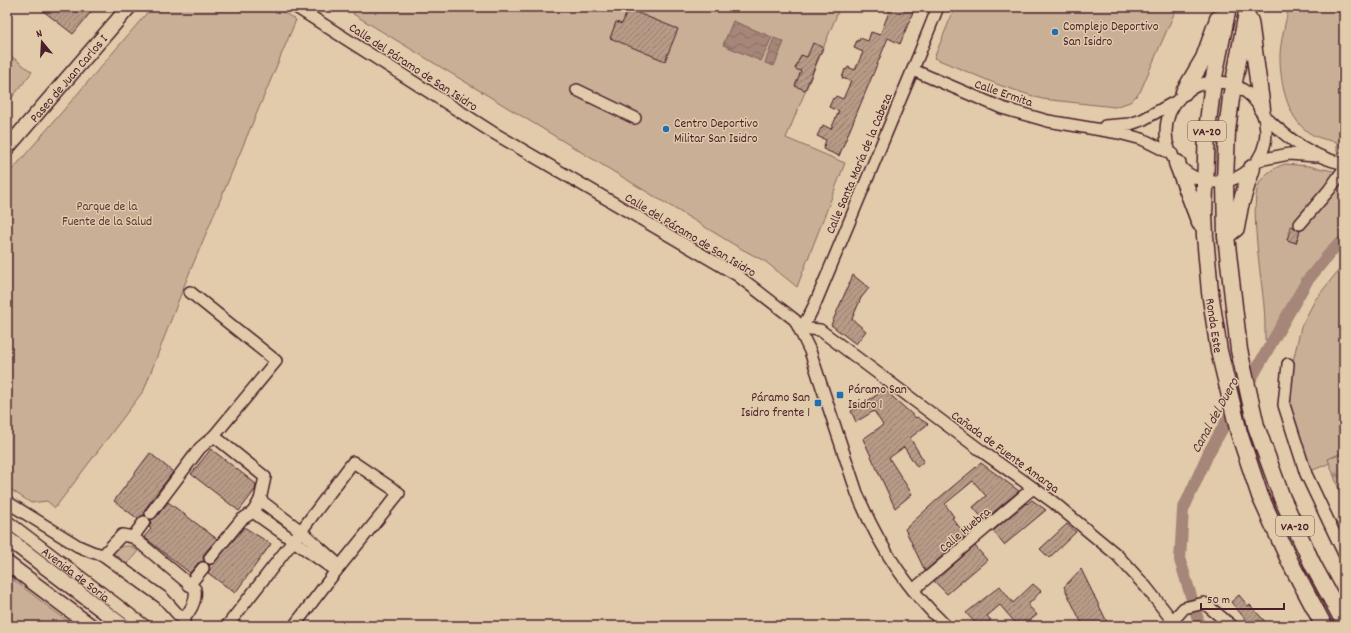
<svg xmlns="http://www.w3.org/2000/svg" width="1351" height="633" viewBox="0 0 1351 633" font-family="Dekko,sans-serif">
	<style>
		.green { fill: #c8af95; stroke: #896760 }
		.forest { fill: url(#forest-firs); stroke: #896760 }
		.water { fill: url(#water-waves); stroke: #815d59 }
		.lines { fill: none; stroke-linecap: round; stroke-linejoin: round }
		.canal { stroke: #a68678; stroke-width: 12 }
		.building { fill: url(#building-hatch); stroke: #4a1f2b }
		.minor-casing { stroke: #4a1f2b; stroke-width: 14 }
		.major-casing { stroke: #4a1f2b; stroke-width: 17 }
		.highway-casing { stroke: #4a1f2b; stroke-width: 19 }
		.minor { stroke: #e1cbaa; stroke-width: 11 }
		.major { stroke: #e1cbaa; stroke-width: 14 }
		.highway { stroke: #e1cbaa; stroke-width: 16 }
		.poi-dot { fill: #1f6fb2; stroke: #e1cbaa; stroke-width: 1.5 }
		.labels { text-anchor: middle; stroke-width: 3; stroke-linejoin: round; paint-order: stroke }
		.shield { fill: #e1cbaa; stroke: #775351; stroke-width: 1 }
		.shield-label { font-size: 12px; font-weight: bold; fill: #4a1f2b }
		.poi-label { font-size: 13px; fill: #4a1f2b; stroke: #e1cbaa; text-anchor: start }
		.street-label { font-size: 13px; fill: #4a1f2b; stroke: #e1cbaa }
		.park-label { font-size: 13px; fill: #5d353b; stroke: #e1cbaa }
		.water-label { font-size: 14px; font-style: italic; fill: #5c343a; stroke: #e1cbaa }
	</style>
	<defs>
		<pattern id="forest-firs" width="22" height="20" patternUnits="userSpaceOnUse"><rect width="22" height="20" fill="#c8af95"/><path d="M5 1l3.5 6h-7zM16 11l3.5 6h-7z" fill="#a48e7a"/></pattern>
		<pattern id="water-waves" width="16" height="10" patternUnits="userSpaceOnUse"><rect width="16" height="10" fill="#a68678"/><path d="M0 5q4-4 8 0t8 0" fill="none" stroke="#896d63"/></pattern>
		<pattern id="building-hatch" width="6" height="6" patternUnits="userSpaceOnUse"><rect width="6" height="6" fill="#b79b87"/><path d="M-1 1l2-2M0 6l6-6M5 7l2-2" fill="none" stroke="#977e6f"/></pattern>
	</defs>
	<rect width="100%" height="100%" fill="#e1cbaa"/>
	<filter id="ink" filterUnits="userSpaceOnUse"><feTurbulence type="fractalNoise" baseFrequency=".025" numOctaves="2"/><feDisplacementMap in="SourceGraphic" scale="8" xChannelSelector="R" yChannelSelector="G"/><feConvolveMatrix kernelMatrix="1 2 1 2 8 2 1 2 1" color-interpolation-filters="sRGB"/></filter>
	<g filter="url(#ink)">
		<!-- green -->
		<g class="green">
			<path d="M152,7H275L296,20L186,281L144,390L55,508L47,501L31,503L7,487V176Z"/>
			<path d="M356,7H840L786,138L845,163L797,287L766,262L738,247L353,14Z"/>
			<path d="M955,7H1177L1140,92L1130,102L1115,107L1042,99L999,85L934,58Z"/>
			<path d="M1289,7H1344V152H1337V142C1327,140 1316,138 1308,132C1286,116 1280,81 1280,56C1280,43 1286,20 1289,7Z"/>
			<path d="M7,53L32,72L7,104Z"/>
			<path d="M1285,164L1308,166L1344,173V234C1329,245 1317,259 1307,275C1298,289 1279,335 1265,340C1265,329 1265,317 1264,306C1262,281 1248,200 1260,182C1265,173 1276,167 1285,164Z"/>
			<path d="M1344,265V452L1329,459L1330,463L1311,471L1289,401L1293,361L1301,327L1315,300L1338,271Z"/>
			<path d="M125,546H130L138,551L127,564L112,552L117,548Z"/>
			<path d="M7,575L74,626H7Z"/>
		</g>
		<!-- forest -->
		<path class="forest" d="M1344,452V504L1328,459Z"/>
		<!-- water -->
		<g class="water">
			<path d="M733,21L772,37L761,61L723,45Z"/>
			<path d="M774,38L784,42L774,66L765,63Z"/>
		</g>
		<g class="lines">
			<!-- canal -->
			<path class="canal" d="M1200,626L1180,560L1183,510L1209,452L1307,281L1335,247L1344,241"/>
		</g>
		<!-- building -->
		<g class="building">
			<path d="M38,7H95L73,34Z"/>
			<path d="M891,7H915L900,44L888,38L839,156L823,149L826,140L817,136L821,128L822,129L823,125L831,129L839,111L829,107L833,98L834,99L836,96L843,99L851,81L842,78L845,69L846,70L848,67L855,70L863,52L854,48L857,40L859,41L860,38L868,41L871,32L880,35Z"/>
			<path d="M628,9L678,29L665,61L610,38L616,22L622,24Z"/>
			<path d="M813,43L823,47L805,90L795,86L801,71L795,69L801,55L807,57Z"/>
			<path d="M1291,226L1300,231L1296,243L1287,240Z"/>
			<path d="M853,275L869,288L861,298L852,319L866,331L856,344L831,325Z"/>
			<path d="M885,390L916,418L917,417L928,424L910,438L924,461L917,467L904,447L889,458L912,494L895,508L863,439L883,425L874,411L856,422L851,411Z"/>
			<path d="M211,449L256,484L255,490L239,511L191,474Z"/>
			<path d="M150,453L173,472L145,509L144,515L141,516L138,519L114,501Z"/>
			<path d="M981,463L1019,491L984,520L973,507L986,496L973,481L945,504L954,517L952,518L966,535L925,571L905,529L939,498Z"/>
			<path d="M1032,500L1046,510L1004,545L993,531L1026,503L1027,504Z"/>
			<path d="M168,502L217,539L204,554L203,557L204,561L198,563L190,573L144,537L151,529L149,527L151,523V520L156,517Z"/>
			<path d="M1067,524L1076,532L1049,558L1040,549Z"/>
			<path d="M244,527L271,544L235,593L208,573L210,569L209,565L215,562Z"/>
			<path d="M975,546L987,560L947,594L934,581Z"/>
			<path d="M1081,569L1109,626H1083L1064,587Z"/>
			<path d="M1033,584L1041,591L1028,605L1037,615L1022,626H1018L1000,605L987,616L991,620L984,626H978L966,613L1000,586L1013,603Z"/>
			<path d="M1239,595L1248,606L1250,605L1269,626H1251L1231,602Z"/>
		</g>
		<g class="lines">
			<defs>
				<g id="minor">
					<path d="M296,7L492,132L737,275L795,320L810,351L857,493C877,543 907,589 946,626"/>
					<path d="M913,70L1002,108L1048,121L1119,133L1142,139L1172,154"/>
					<circle cx="1216" cy="132" r="50"/>
					<path d="M577,90L635,118"/>
					<path d="M1265,117C1290,140 1310,156 1344,164"/>
					<path d="M1105,126L1130,124L1142,120L1173,103"/>
					<path d="M1259,160L1289,154L1316,156"/>
					<path d="M1300,224L1329,190L1344,169"/>
					<path d="M190,292L276,361L214,436L265,477L260,500L253,512L336,571"/>
					<path d="M800,328L820,330L983,452L1053,502L1117,555L1146,587L1172,620L1175,626"/>
					<path d="M800,328L808,318L815,304L918,57L938,7"/>
					<path d="M1288,364L1284,405L1306,474L1344,554"/>
					<path d="M260,500L301,531L353,462L399,493L336,571L294,626"/>
					<path d="M7,502L78,546L92,552L103,555L163,598L183,620L185,626"/>
					<path d="M151,513L200,448L214,436"/>
					<path id="s1" d="M7,521L145,626"/>
					<path d="M133,537L144,522"/>
					<path d="M103,555L122,535L133,537L195,589C197,601 190,611 183,620"/>
					<path d="M210,558L241,520L253,512"/>
					<path d="M189,585L203,568"/>
					<path d="M913,590L1033,488"/>
					<path d="M1169,625L1184,608L1204,603L1232,626"/>
					<path d="M227,626L301,531L340,566"/>
				</g>
				<g id="major">
					<path id="s2" d="M7,148L129,7"/>
					<path d="M7,538L123,626"/>
					<path d="M7,563L91,626"/>
				</g>
				<g id="highway">
					<path id="s3" d="M1228,7L1213,82L1207,130L1204,215L1205,236L1210,292L1219,351L1239,433L1260,496L1290,562L1324,626"/>
					<path d="M1248,7L1231,98L1227,131L1225,181L1226,236L1239,350L1256,426L1282,498L1313,565L1344,622"/>
					<path d="M1250,21L1262,109"/>
					<path d="M1184,92L1204,58L1218,19"/>
					<path d="M1177,163L1200,223"/>
					<path d="M1226,236L1236,228L1240,206L1252,168"/>
				</g>
			</defs>
			<!-- minor casing -->
			<use href="#minor" class="minor-casing"/>
			<!-- major casing -->
			<use href="#major" class="major-casing"/>
			<!-- highway casing -->
			<use href="#highway" class="highway-casing"/>
			<!-- minor -->
			<use href="#minor" class="minor"/>
			<!-- major -->
			<use href="#major" class="major"/>
			<!-- highway -->
			<use href="#highway" class="highway"/>
		</g>
	</g>
	<!-- markers -->
	<g class="poi-dot">
		<circle cx="1055" cy="32" r="4"/>
		<circle cx="666" cy="129" r="4"/>
		<rect x="836" y="391" width="8" height="8" rx="2"/>
		<rect x="814" y="399" width="8" height="8" rx="2"/>
	</g>
	<g class="labels">
		<!-- shield labels -->
		<g class="shield">
			<rect x="1188" y="121" width="38" height="20" rx="3"/>
			<rect x="1276" y="516" width="38" height="20" rx="3"/>
		</g>
		<g class="shield-label">
			<text x="1207" y="135">VA-20</text>
			<text x="1295" y="530">VA-20</text>
		</g>
		<!-- poi labels -->
		<g class="poi-label">
			<text x="1063" y="30">Complejo Deportivo<tspan x="1063" dy="15">San Isidro</tspan></text>
			<text x="674" y="127">Centro Deportivo<tspan x="674" dy="15">Militar San Isidro</tspan></text>
			<text x="848" y="393">Páramo San<tspan x="848" dy="15">Isidro 1</tspan></text>
			<text x="810" y="401" text-anchor="end">Páramo San<tspan x="810" dy="15">Isidro frente 1</tspan></text>
		</g>
		<!-- street labels -->
		<g class="street-label">
			<text transform="translate(414 66) rotate(33)" y="5">Calle del Páramo de San Isidro</text>
			<text dy="5" stroke="none"><textPath href="#s2" startOffset="93">Paseo de Juan Carlos I</textPath></text>
			<text transform="translate(1004 92) rotate(19)" y="5">Calle Ermita</text>
			<text transform="translate(858 163) rotate(-67)" y="5">Calle Santa María de la Cabeza</text>
			<text transform="translate(691 234) rotate(31)" y="5">Calle del Páramo de San Isidro</text>
			<text dy="5" stroke="none"><textPath href="#s3" startOffset="321">Ronda Este</textPath></text>
			<text transform="translate(1006 451) rotate(36)" y="5">Cañada de Fuente Amarga</text>
			<text transform="translate(964 529) rotate(-40)" y="5">Calle Huebra</text>
			<text dy="5" stroke="none"><textPath href="#s1" startOffset="87">Avenida de Soria</textPath></text>
		</g>
		<!-- park labels -->
		<g class="park-label">
			<text x="107" y="210">Parque de la<tspan x="107" dy="15">Fuente de la Salud</tspan></text>
		</g>
		<!-- water labels -->
		<g class="water-label">
			<text transform="translate(1214 415) rotate(-61)" y="5">Canal del Duero</text>
		</g>
	</g>
	<!-- margin -->
	<rect width="1351" height="633" fill="none" stroke="#e1cbaa" stroke-width="24"/>
	<rect x="12" y="12" width="1327" height="609" fill="none" stroke="#4a1f2b" stroke-width="1.5" filter="url(#ink)"/>
	<!-- north arrow -->
	<g transform="translate(42 42) rotate(342)" stroke="#e1cbaa" stroke-width="3" paint-order="stroke">
	<path d="M0-3L7 15L0 10L-7 15Z" fill="#4a1f2b"/>
	<text y="-6" font-size="11" font-weight="bold" text-anchor="middle" fill="#4a1f2b">N</text>
	</g>
	<!-- scale -->
	<path d="M1201 603v6h83v-6" fill="none" stroke="#4a1f2b" stroke-width="2"/>
	<text x="1207" y="603" font-size="12" fill="#4a1f2b" stroke="#e1cbaa" stroke-width="3" paint-order="stroke">50 m</text>
</svg>
